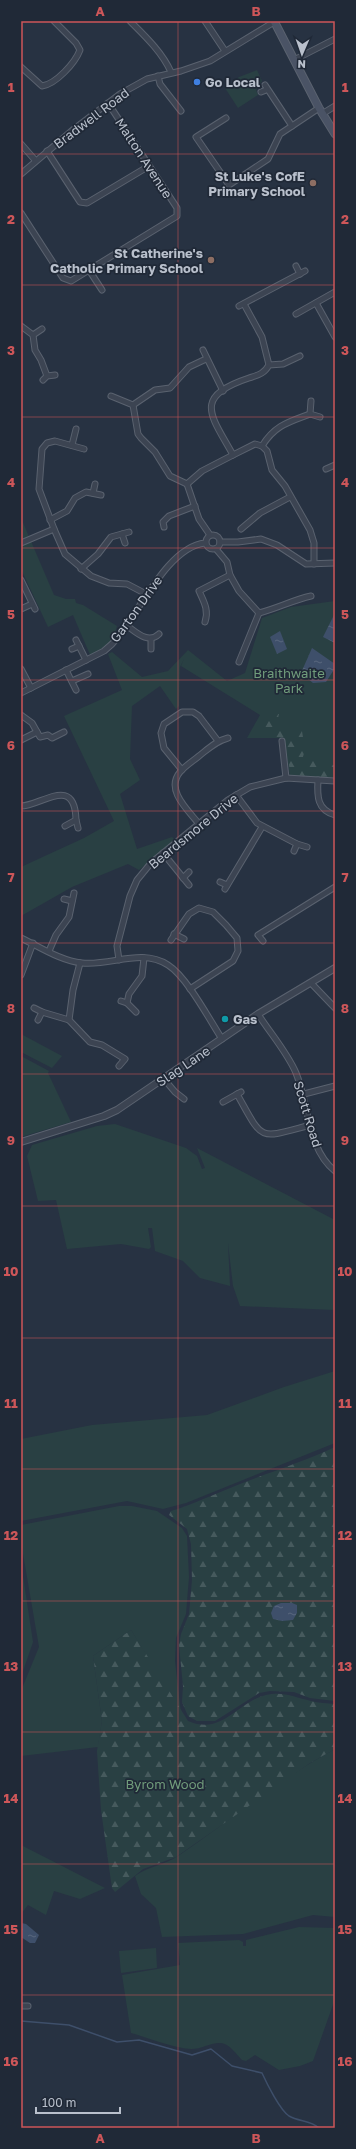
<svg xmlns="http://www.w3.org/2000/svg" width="356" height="2149" viewBox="0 0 356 2149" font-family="'Golos Text',sans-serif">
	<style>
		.green { fill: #294043 }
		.forest { fill: url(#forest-firs) }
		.water { fill: url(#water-ripples) }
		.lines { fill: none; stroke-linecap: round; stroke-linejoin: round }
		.stream { stroke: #3e4f6a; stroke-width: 1.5 }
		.minor-casing { stroke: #5a626f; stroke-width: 7 }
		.tertiary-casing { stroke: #5a626f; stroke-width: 8 }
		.secondary-casing { stroke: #5a626f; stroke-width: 9 }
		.minor { stroke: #3c4452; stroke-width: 5 }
		.tertiary { stroke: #3c4452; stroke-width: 6 }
		.secondary { stroke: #4a5365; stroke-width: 7 }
		.grid { fill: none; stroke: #cd5659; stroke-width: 1; stroke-opacity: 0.55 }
		.shop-dot { fill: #3f7fe0; stroke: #202937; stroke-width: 1.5 }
		.education-dot { fill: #8d6e63; stroke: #202937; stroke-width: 1.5 }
		.culture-dot { fill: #0f9aa8; stroke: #202937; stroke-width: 1.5 }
		.labels { text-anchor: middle; stroke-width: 3.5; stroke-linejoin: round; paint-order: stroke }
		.poi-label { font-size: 13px; font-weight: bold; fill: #b9c0cc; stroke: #202937; text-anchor: start }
		.street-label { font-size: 13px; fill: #b9c0cc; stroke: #202937 }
		.park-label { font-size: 13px; fill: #709c7b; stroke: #202937 }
		.neatline { fill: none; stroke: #cd5659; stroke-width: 1.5 }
		.grid-label { font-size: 13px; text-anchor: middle; font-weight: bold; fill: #cd5659 }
	</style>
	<defs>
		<pattern id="forest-firs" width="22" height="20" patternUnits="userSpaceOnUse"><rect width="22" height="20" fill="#294043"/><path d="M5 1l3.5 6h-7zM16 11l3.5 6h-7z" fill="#465a5d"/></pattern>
		<pattern id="water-ripples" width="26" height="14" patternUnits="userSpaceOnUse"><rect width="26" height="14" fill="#3e4f6a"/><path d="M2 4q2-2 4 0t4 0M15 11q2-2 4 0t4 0" fill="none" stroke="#58677e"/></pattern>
	</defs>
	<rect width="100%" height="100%" fill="#273242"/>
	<!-- green -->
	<g class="green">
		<path d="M257,70L262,81L256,90L258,95L238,108L225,88L239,77Z"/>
		<path d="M21,518L54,595L66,599H75L76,603L83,605L117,626L112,644L91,657L73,615L48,627L21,569Z"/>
		<path d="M335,601V777L326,779L290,776L284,738H247L260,715L181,666L184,659L180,667L179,706L176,709L160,686L132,706L130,759L140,780L120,794L137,849L172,837L175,840L139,870L128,864L72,887L21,916V867L84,838L114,821L64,716L122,690L108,654L112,652L142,677L168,671L188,650L227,681L245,673L262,618L291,607Z"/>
		<path d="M21,1034L62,1056L52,1068L21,1052Z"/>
		<path d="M21,1056L49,1071L48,1073L71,1122L21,1137Z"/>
		<path d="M115,1124L186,1148L197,1156L202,1169L205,1168L197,1148L335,1220V1310L240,1306L233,1286L228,1243L230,1286L200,1278L183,1261L155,1251L152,1228H148L151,1247L149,1249L121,1244L67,1249L56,1200L38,1201L27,1156L32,1145L97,1126Z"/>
		<path d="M335,1371V1443L186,1503L163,1509L127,1501L21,1521V1439L92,1425L207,1415L284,1387Z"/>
		<path d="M119,1506H132L157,1511L182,1528L187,1536L189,1577L186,1614L176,1638L175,1661L181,1713L131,1630L93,1656L102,1721L98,1747L21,1756V1691L39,1647L21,1542V1525Z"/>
		<path d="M21,1563L33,1642L21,1677Z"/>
		<path d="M335,1749V1917L313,1915L243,1934L162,1937L156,1908L141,1894L135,1876C148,1866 165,1865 178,1856C231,1820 279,1779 335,1749Z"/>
		<path d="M21,1845L105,1888L80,1899L54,1891L46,1915L28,1905L21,1914Z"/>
		<path d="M299,1927L335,1928V1999L313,2061L300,2066L279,2070L255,2055L246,2061L242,2060C236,2054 230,2044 221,2043C211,2042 202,2049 191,2049C173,2048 149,2038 131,2033L122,1975L180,1965L178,1943L239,1940L243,1942V1946H246V1940Z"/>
		<path d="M156,1948L157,1968L121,1973L119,1951Z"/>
	</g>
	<!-- forest -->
	<g class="forest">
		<path d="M267,713L279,714L275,730L302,731L305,750L302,760L323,758L335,766V775C321,779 305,775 291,775L283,737H262Z"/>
		<path d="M335,1447V1701L310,1698L294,1692L270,1691L259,1693L215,1721H197L188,1716L182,1702L183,1686L179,1645L181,1634L189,1614L192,1580L191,1544L187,1529L169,1515L171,1511C189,1506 205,1498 223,1491C260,1475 299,1464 335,1447Z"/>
		<path d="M131,1630L188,1721C223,1736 237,1702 266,1695C283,1691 294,1697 311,1701C318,1703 327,1703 335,1704V1749L310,1763L176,1857L143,1869L115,1892L112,1888L101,1810L97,1751L102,1721L93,1656Z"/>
	</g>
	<!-- water -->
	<g class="water">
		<path d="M334,615H335V643L323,637Z"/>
		<path d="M280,631L287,649L277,654L270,637Z"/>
		<path d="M312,648L335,664V668L326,682L313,683L301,673Z"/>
		<path d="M281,1603H292L297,1605V1613L293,1620L282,1621L273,1619L271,1613L274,1606Z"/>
		<path d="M21,1923L26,1924L39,1935L35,1943H30L21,1937Z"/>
	</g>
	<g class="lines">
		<!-- stream -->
		<path class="stream" d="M21,2021L69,2025L117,2042L139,2040L192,2055L211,2049L232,2066L262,2073C267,2084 280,2110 289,2116C299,2122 310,2120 319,2128"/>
		<defs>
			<g id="minor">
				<path d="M130,21C145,36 162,52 171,72"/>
				<path d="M205,21L225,51"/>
				<path d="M294,60L335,39"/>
				<path d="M21,67L42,86C56,84 75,63 80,50L76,43L54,21"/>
				<path d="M158,76L160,84L181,111"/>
				<path d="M265,85L292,126"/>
				<path d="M261,92L266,90"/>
				<path d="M322,114L335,106"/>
				<path d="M226,118L196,137L229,185L268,159L280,134L319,108"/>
				<path d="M21,144L35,160"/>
				<path d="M47,151L80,202L87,203L149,166"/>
				<path d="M21,174L74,129L120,94L147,79L181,71L210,61L274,22"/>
				<path d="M21,213L63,278L71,281L177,216V208L108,103"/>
				<path d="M296,266L300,274"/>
				<path d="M89,270L102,290"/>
				<path d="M316,303L335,337"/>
				<path d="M244,304L262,337L269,365"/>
				<path d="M239,306L305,271"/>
				<path d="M296,314L335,292"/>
				<path d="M21,326L33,335L35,350L41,360L47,376"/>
				<path d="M33,335L42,329"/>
				<path d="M203,350L223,391"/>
				<path d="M43,380L47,376L55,375"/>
				<path d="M111,396L133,405L138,434L141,438L155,452L170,476L187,484"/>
				<path d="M311,401L310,414L320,417"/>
				<path d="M133,405L155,390L170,388L189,367L206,359"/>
				<path d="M72,445L76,429"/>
				<path d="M262,446C275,425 289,422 310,414"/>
				<path d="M84,449L55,441L47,443L42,449L39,489L54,529L65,554L91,576L109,583L127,584L148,595"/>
				<path d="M233,455C211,415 192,397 249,378C258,375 264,374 269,365L283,364L300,356"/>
				<path d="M326,469L335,465"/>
				<path d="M187,484L202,471L233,455L255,444L262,446L267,451L272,470L285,486L310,530L314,543V564"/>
				<path d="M187,484L199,519L210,535"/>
				<path d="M93,493L95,484"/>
				<path d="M50,520L67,511L75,498L86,492L101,495"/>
				<path d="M164,527L163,522L169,516L195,506"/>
				<path d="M241,529L260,513L290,497"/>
				<path d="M122,534L125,543"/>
				<circle cx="213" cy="542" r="7"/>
				<path d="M220,542H238L261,539L277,545L306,564L335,563"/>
				<path d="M21,543L54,529"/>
				<path d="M216,549L227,562L230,575L239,591L259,613"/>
				<path d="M81,569L98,554L111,537L129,532"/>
				<path d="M21,580L35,609"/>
				<path d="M21,609L32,604"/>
				<path d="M259,613C278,608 293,600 311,596"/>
				<path d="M205,622C209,610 204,602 199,591L230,575"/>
				<path d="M126,625C135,631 148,645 159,634"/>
				<path d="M76,640L86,660"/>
				<path d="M72,649L79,646"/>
				<path d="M151,649V639"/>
				<path d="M239,662L259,613"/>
				<path d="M21,669L31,688"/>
				<path d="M66,670L76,690"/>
				<path d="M72,681L88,674"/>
				<path d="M21,693L104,651L112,644C137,618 166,547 205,543"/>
				<path d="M21,715L32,723L37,732L21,740"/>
				<path d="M37,732L40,737L48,735L52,738L64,732"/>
				<path d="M282,741L286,778"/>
				<path d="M182,770L164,748L161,733L164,724L182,712H193L199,716L218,741"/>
				<path d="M318,780C317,796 317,810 335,815"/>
				<path d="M236,795L257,823L297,844"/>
				<path d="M21,806C41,806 75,774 76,820L65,826"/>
				<path d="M76,820L78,828"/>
				<path d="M199,824C188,810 165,790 180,772C185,766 193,761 199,756C208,749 216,741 228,738"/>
				<path d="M294,851L297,844L307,847"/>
				<path d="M163,853L189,885"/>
				<path d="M183,878L189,872"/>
				<path d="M220,882L227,885"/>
				<path d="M225,889L262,827"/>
				<path d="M64,899L72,901"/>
				<path d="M174,934L184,939"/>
				<path d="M21,938C40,947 61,961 82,963C112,966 141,948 168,965C187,977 209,1019 222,1039"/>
				<path d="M171,940L189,914L199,908L213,912L226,925L237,938L238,951L233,961L190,989"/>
				<path d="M263,941L258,935L335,887"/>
				<path d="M49,951L56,935L69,917L74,893"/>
				<path d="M119,960L117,946L130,896L137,880L151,863L228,800L250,787L286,778L335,781"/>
				<path d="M80,963L73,990L69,1020L90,1042L102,1045L125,1059L119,1066"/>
				<path d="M21,975L33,943"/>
				<path d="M311,983L335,1008"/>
				<path d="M121,1001L127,1003"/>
				<path d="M34,1008L42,1012L38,1020"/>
				<path d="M42,1012L69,1020"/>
				<path d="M136,1012L127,1003L129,994L142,976L144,958"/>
				<path d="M258,1014C270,1033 287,1052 296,1073C309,1104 307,1149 335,1171"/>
				<path d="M164,1079L175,1092L184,1099"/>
				<path d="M237,1094C264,1142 257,1139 311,1125"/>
				<path d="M304,1094L335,1086"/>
				<path d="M223,1102L241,1092"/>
				<path d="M21,2006H28"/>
			</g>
			<path id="tertiary" d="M21,1142L104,1116L117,1110L258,1014L335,968"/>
			<path id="secondary" d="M274,21L319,108L335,134"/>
		</defs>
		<!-- minor casing -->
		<use href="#minor" class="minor-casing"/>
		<!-- tertiary casing -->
		<use href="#tertiary" class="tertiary-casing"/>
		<!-- secondary casing -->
		<use href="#secondary" class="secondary-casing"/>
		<!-- minor -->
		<use href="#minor" class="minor"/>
		<!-- tertiary -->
		<use href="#tertiary" class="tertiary"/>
		<!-- secondary -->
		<use href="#secondary" class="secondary"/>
	</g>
	<!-- grid -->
	<path class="grid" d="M178,21V2128M21,154H335M21,285H335M21,417H335M21,548H335M21,680H335M21,811H335M21,943H335M21,1074H335M21,1206H335M21,1338H335M21,1469H335M21,1601H335M21,1732H335M21,1864H335M21,1995H335"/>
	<!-- markers -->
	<circle class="shop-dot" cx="197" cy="82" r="4"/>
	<g class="education-dot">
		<circle cx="313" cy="183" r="4"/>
		<circle cx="211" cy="260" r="4"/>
	</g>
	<circle class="culture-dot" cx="225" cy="1019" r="4"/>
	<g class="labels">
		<!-- poi labels -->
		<g class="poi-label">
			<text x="205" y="87">Go Local</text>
			<text x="305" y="181" text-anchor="end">St Luke's CofE<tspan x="305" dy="15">Primary School</tspan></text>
			<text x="203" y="258" text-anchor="end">St Catherine's<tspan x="203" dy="15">Catholic Primary School</tspan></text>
			<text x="233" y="1024">Gas</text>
		</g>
		<!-- street labels -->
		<g class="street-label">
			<text transform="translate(91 118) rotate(-37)" y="5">Bradwell Road</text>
			<text transform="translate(144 158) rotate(57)" y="5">Malton Avenue</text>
			<text transform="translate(136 609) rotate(-54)" y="5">Garton Drive</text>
			<text transform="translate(193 831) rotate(-39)" y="5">Beardsmore Drive</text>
			<text transform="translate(183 1066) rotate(-34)" y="5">Slag Lane</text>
			<text transform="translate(308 1114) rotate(73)" y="5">Scott Road</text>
		</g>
		<!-- park labels -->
		<g class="park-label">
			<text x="289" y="678">Braithwaite<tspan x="289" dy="15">Park</tspan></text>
			<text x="165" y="1789">Byrom Wood</text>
		</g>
	</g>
	<!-- border -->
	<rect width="356" height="2149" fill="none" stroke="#202937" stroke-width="44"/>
	<!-- north arrow -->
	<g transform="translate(302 54) rotate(182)" stroke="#202937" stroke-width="3" paint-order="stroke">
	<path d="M0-3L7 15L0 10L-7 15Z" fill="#b9c0cc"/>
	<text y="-6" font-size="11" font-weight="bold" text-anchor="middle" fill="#b9c0cc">N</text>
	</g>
	<!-- scale -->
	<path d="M36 2107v6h84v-6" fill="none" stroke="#b9c0cc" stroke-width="2"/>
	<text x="42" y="2107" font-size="12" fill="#b9c0cc" stroke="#202937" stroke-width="3" paint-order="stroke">100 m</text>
	<rect x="22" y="22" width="312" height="2105" class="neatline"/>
	<g class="grid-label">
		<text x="100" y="16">A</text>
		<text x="256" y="16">B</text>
		<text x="11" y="92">1</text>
		<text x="345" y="92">1</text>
		<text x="11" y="224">2</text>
		<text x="345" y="224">2</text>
		<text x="11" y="355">3</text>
		<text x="345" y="355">3</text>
		<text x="11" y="487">4</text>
		<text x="345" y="487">4</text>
		<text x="11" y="619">5</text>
		<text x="345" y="619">5</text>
		<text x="11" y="750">6</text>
		<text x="345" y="750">6</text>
		<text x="11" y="882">7</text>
		<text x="345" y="882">7</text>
		<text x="11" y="1013">8</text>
		<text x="345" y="1013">8</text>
		<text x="11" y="1145">9</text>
		<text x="345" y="1145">9</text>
		<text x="11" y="1276">10</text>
		<text x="345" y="1276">10</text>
		<text x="11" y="1408">11</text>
		<text x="345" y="1408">11</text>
		<text x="11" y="1540">12</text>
		<text x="345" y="1540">12</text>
		<text x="11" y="1671">13</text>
		<text x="345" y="1671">13</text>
		<text x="11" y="1803">14</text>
		<text x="345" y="1803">14</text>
		<text x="11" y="1934">15</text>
		<text x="345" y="1934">15</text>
		<text x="11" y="2066">16</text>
		<text x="345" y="2066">16</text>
		<text x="100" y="2143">A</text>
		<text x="256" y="2143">B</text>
	</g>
</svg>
